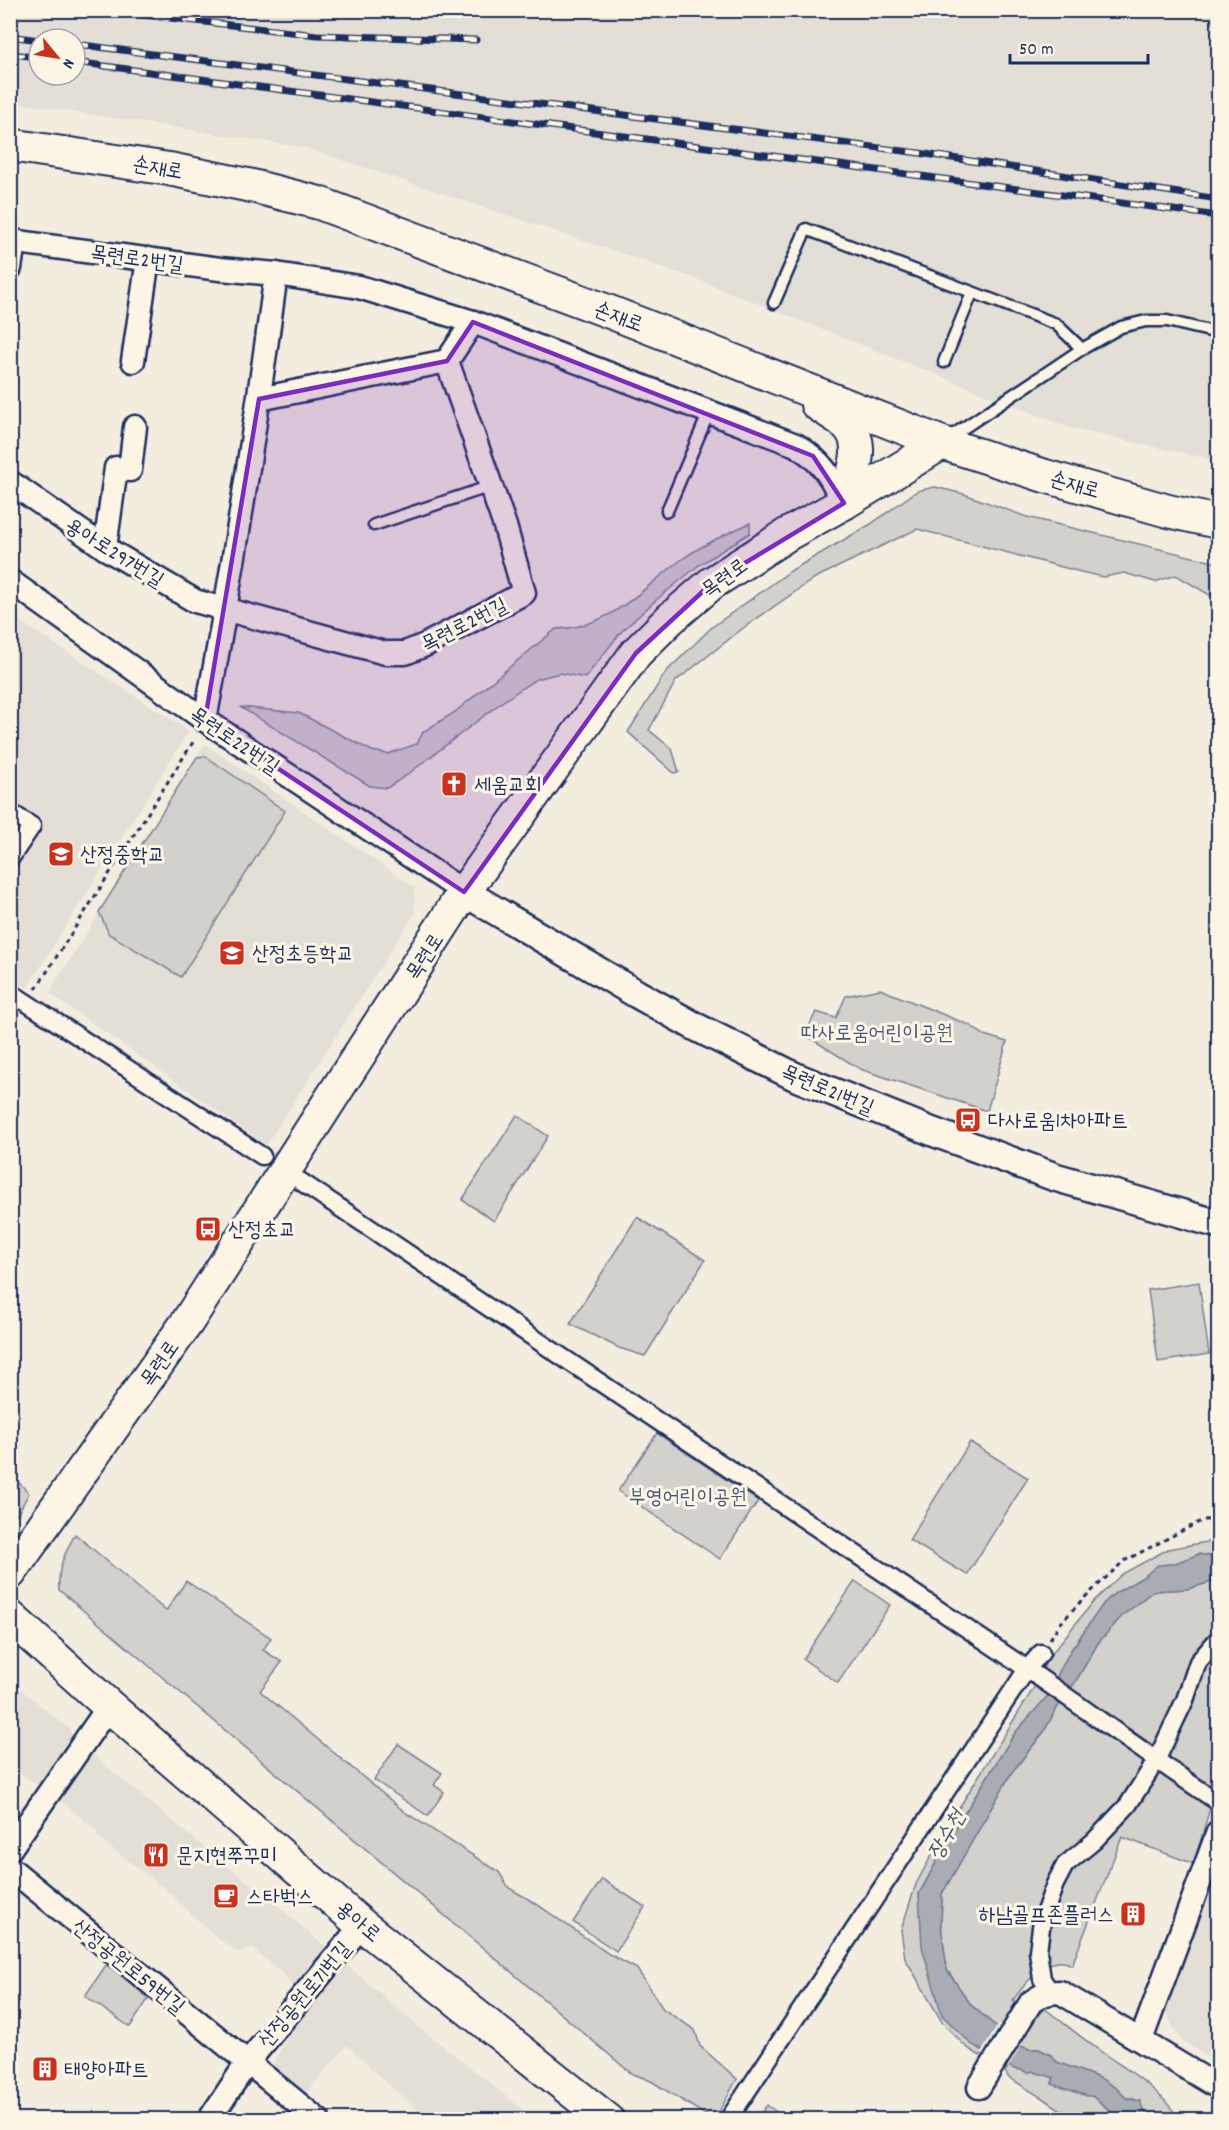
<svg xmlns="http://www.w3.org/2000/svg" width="1229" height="2130" viewBox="0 0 1229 2130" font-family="Dekko,'Poor Story',sans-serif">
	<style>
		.built { fill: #e3dfd6; fill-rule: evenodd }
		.green { fill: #d3d1cc; stroke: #778095; stroke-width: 1.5 }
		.water { fill: #a9acb3; stroke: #707a91; stroke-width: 1.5 }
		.pier { fill: #f3ede0 }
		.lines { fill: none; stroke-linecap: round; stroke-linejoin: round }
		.service-casing { stroke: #1b2f5e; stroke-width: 15 }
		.pedestrian-casing { stroke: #1b2f5e; stroke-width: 21 }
		.minor-casing { stroke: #1b2f5e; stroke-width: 27 }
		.tertiary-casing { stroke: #1b2f5e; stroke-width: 32 }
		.secondary-casing { stroke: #1b2f5e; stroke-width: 36 }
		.path { stroke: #1b2f5e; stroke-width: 3; stroke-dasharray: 4.5 4.5; stroke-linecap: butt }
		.service { stroke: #fcf5e5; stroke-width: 10 }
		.pedestrian { stroke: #fcf5e5; stroke-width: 16 }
		.minor { stroke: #fcf5e5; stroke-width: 22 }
		.tertiary { stroke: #fcf5e5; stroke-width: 27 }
		.secondary { stroke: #fcf5e5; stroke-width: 32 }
		.rail-casing { stroke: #1b2f5e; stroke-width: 7 }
		.rail { stroke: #fcf5e5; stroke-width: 4.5; stroke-dasharray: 14; stroke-linecap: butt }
		.marked { fill: #7b2cbf; fill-opacity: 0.2; stroke: #7b2cbf; stroke-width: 4.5; stroke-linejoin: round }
		.labels { text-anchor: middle; stroke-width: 6; stroke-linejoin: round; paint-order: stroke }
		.street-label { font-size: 21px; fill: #1b2f5e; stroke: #fcf5e5 }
		.poi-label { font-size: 21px; fill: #1b2f5e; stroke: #fcf5e5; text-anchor: start }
		.park-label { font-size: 21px; fill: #49587a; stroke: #fcf5e5 }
		.water-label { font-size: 22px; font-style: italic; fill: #465478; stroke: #fcf5e5 }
	</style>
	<rect width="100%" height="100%" fill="#f3ede0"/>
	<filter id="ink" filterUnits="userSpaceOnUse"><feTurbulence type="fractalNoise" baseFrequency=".0167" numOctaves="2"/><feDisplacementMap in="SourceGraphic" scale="12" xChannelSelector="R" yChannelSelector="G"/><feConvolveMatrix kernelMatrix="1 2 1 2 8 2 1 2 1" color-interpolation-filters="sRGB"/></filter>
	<g filter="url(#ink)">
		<!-- built -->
		<g class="built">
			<path d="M10,11H1218V461L1070,428L691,277L306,148L11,102ZM39,39H75V75H39Z"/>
			<path d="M10,615L189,731L27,988L10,977Z"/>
			<path d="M205,744L414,887L415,913L266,1145L49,993Z"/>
			<path d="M10,1681L70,1729L71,1734L112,1771L189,1835L271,1900L420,2028L535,2119H428L370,2068L367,2063L347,2045L305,2094L271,2068L306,2001L283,1974L253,1949L239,1953L217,1938L164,1888L97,1837V1831L60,1800L11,1767Z"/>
			<path d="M1218,1867V2065L1180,2039L1165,2011Z"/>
		</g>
		<!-- green -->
		<g class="green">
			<path d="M935,487L964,494L1027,517L1218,563V600L1176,575L1155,582L1124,573L1104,577L1081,572L917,529L815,578L742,629L676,681L649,730L672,749L679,772L674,773L628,732L666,672L712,627L792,570L871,524L917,491Z"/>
			<path d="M750,523V533L699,565L655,601L621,632L585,678L560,673L536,679L502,702L407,775L387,788L370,786L240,707L299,713L372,751L388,754L417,744L423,732L455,712L556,629C611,628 640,590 681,560C702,545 726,534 750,523Z"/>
			<path d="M205,756L285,811L181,977L109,934L99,912L197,757Z"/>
			<path d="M880,989L969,1025L984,1035L1007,1042L987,1111L860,1069L805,1035L816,1012L836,1018L846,996Z"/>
			<path d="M517,1115L548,1136L494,1221L462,1200Z"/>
			<path d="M637,1217L705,1260L645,1356L619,1348L570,1324Z"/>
			<path d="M1199,1282L1209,1354L1158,1362L1148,1290Z"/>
			<path d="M657,1433L758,1501L720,1559L618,1491Z"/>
			<path d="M970,1442L1028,1478L967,1575L909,1540Z"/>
			<path d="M11,1474L29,1493L18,1513L11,1518Z"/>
			<path d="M75,1534L166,1611L186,1581L271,1638L263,1650L282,1662L260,1691L406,1813L499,1872L509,1888L535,1903L609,1954L637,1969L663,2009L695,2030L700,2046L737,2079L715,2119H712L651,2081L631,2073L59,1590C57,1567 65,1554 75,1534Z"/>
			<path d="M1218,1540V1558L1199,1554L1173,1564L1158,1565L1145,1576L1115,1593L1104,1603L1071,1650L1060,1670L1052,1692L1015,1733L951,1835L919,1894L942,2015L1014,2069L1032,2070L1054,2078L1052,2083L1092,2096L1120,2119H1076L1008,2077L1005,2071L1008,2068L982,2053L980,2056L966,2047L942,2022L905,1958L901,1930L916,1884L947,1827L1035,1686L1048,1658L1094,1601L1122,1574L1168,1549Z"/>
			<path d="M1218,1580V1780L1194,1864L1122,1837L1072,1965C1049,1952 1026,1982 1013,2000L1039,2016L1044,2008C1064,2023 1083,2039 1103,2053C1133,2074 1159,2088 1179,2119H1154L1151,2113L1147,2114L1133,2098H1126L1116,2088L1057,2062L1051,2055L1039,2049H1029L1018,2045L971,2005L947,1970L941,1925L942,1894L1012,1772L1043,1733L1057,1708L1076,1681L1098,1643L1122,1616L1153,1591L1187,1589Z"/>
			<path d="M855,1581L890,1605L838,1683L803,1659Z"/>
			<path d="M398,1744L442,1773L434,1785L444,1792L428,1816L374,1780Z"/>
			<path d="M602,1879L645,1907L616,1951L573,1922Z"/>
			<path d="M106,1965L151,1995L130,2027L85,1996Z"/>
			<path d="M767,2105L786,2119H757Z"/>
		</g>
		<!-- water -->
		<path class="water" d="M1199,1554L1218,1558V1580L1187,1589L1153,1591L1122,1616L1098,1643L1076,1681L1057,1708L1043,1733L1012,1772L942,1894L941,1925L947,1970L971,2005L1018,2045L1029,2049H1039L1051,2055L1057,2062L1102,2079L1116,2088L1126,2098L1140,2101L1143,2110L1147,2114L1151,2113L1154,2119H1120L1092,2096H1087L1052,2084L1054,2078C1046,2074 1039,2075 1032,2071L1028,2073L1022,2070L1014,2069L971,2044L942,2015L922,1947L919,1894L951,1835L1015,1733L1051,1692L1060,1670L1071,1650L1104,1603L1115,1593L1145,1576L1158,1565L1173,1564Z"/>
		<!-- pier -->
		<path class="pier" d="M999,2023L1023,2043L1008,2068L981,2053Z"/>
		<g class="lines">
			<defs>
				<g id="service">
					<path d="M774,303L806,229L1056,324L1082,349"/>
					<path d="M944,362L972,293"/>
					<path d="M947,439L1082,349L1121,327L1146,321H1167L1218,333"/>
					<path d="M667,511L709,412"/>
					<path d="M374,525L491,486"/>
				</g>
				<g id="pedestrian">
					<path d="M10,812L32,826L10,859"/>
					<path d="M10,992L262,1156"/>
					<path d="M300,1181L1027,1669C1091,1713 1153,1759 1218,1802"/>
					<path d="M1051,1992L1042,1979L1038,1951L1042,1920L1055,1884L1065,1865L1094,1841L1128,1805L1156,1761L1185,1700L1198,1662L1218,1639"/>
					<path d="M728,2120L1027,1669L1041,1653"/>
				</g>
				<g id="minor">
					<path d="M10,241L220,269L276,274L359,287L473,322L796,445C823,462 830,476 844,503"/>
					<path d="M10,268L14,242"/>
					<path d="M133,361L148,259"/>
					<path d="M447,361L473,322"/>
					<path d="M259,399L447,361"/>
					<path d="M10,482L105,548L195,601L385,653H405L425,645L524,593L505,526L447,361"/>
					<path d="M105,548L116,468L130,470L135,427"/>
					<path d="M10,581L205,720L464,892"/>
					<path d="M205,720C233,572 256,423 276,274"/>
					<path d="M10,1849L109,1706"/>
					<path d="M10,1868L318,2120"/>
					<path d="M1141,2040L1218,1832"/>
					<path d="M979,2087L1031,2002C1041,1995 1048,1992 1060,1992L1218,2087"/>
					<path d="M209,2120L247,2063L362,1925"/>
				</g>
				<path id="tertiary" d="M464,892L637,994L696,1027L796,1077L933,1132L1055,1177L1218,1224"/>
				<g id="secondary">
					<path d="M10,145L169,169L252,186L319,203L610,312L942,443L1045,476L1168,511L1218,522"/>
					<path d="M817,404C826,410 836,416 845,423C869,443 851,478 844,503"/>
					<path d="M10,1573L188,1321L464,892L636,653L670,619L712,583L788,534L844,503L942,443"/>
					<path d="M10,1617L109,1706L362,1925L608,2120"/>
				</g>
			</defs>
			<!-- service casing -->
			<use href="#service" class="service-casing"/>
			<!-- pedestrian casing -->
			<use href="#pedestrian" class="pedestrian-casing"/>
			<!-- minor casing -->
			<use href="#minor" class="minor-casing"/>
			<!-- tertiary casing -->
			<use href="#tertiary" class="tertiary-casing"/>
			<!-- secondary casing -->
			<use href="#secondary" class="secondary-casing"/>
			<!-- path -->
			<g class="path">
				<path d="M36,989L195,739"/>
				<path d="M1050,1639L1059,1625L1082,1600L1124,1561L1203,1520L1218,1519"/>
			</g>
			<!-- service -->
			<use href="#service" class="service"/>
			<!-- pedestrian -->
			<use href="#pedestrian" class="pedestrian"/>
			<!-- minor -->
			<use href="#minor" class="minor"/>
			<!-- tertiary -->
			<use href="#tertiary" class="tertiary"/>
			<!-- secondary -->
			<use href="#secondary" class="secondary"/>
			<defs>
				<g id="rail">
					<path d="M100,10L317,35L476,40"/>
					<path d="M10,36L39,40"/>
					<path d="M75,44L919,153L1218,199"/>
					<path d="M10,54L39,57"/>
					<path d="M75,62L1218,216"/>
				</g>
			</defs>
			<!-- rail casing -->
			<use href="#rail" class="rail-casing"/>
			<!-- rail -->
			<use href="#rail" class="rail"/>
		</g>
	</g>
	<!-- marked area -->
	<path class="marked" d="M473,322L813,456L844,503L712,583L636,653L464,892L205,720L259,399L447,361Z"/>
	<!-- icons -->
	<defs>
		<symbol id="church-square" viewBox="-11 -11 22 22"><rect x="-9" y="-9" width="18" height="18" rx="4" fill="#c8321e" stroke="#fcf5e5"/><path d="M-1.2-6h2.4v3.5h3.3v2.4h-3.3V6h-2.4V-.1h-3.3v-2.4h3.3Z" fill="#fff"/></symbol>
		<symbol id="school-square" viewBox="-11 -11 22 22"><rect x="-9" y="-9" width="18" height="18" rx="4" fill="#c8321e" stroke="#fcf5e5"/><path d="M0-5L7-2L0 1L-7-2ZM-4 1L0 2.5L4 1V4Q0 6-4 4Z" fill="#fff"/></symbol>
		<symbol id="bus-square" viewBox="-11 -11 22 22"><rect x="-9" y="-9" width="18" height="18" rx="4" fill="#c8321e" stroke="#fcf5e5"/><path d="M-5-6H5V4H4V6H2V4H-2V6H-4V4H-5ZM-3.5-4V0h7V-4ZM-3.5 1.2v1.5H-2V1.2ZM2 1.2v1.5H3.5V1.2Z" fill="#fff"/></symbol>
		<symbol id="restaurant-square" viewBox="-11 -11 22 22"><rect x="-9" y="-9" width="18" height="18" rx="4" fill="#c8321e" stroke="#fcf5e5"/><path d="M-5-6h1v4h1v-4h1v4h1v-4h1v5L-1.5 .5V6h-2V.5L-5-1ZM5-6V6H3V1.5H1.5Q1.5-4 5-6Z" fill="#fff"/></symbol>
		<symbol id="cafe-square" viewBox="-11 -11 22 22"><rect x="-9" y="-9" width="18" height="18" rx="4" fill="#c8321e" stroke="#fcf5e5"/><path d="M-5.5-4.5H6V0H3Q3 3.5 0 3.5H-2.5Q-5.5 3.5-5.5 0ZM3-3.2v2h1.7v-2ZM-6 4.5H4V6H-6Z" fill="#fff"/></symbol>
		<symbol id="building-square" viewBox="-11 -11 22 22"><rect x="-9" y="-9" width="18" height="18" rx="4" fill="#c8321e" stroke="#fcf5e5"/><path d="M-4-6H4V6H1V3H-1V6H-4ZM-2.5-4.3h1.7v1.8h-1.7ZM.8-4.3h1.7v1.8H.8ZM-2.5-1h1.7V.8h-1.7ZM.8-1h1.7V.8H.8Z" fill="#fff"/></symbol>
	</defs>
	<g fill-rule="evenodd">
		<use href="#church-square" x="439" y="769" width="30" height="30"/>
		<use href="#school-square" x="46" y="839" width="30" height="30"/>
		<use href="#school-square" x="217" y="938" width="30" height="30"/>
		<use href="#bus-square" x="953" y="1105" width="30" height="30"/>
		<use href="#bus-square" x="193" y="1214" width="30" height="30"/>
		<use href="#restaurant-square" x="141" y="1840" width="30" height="30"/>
		<use href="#cafe-square" x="211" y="1881" width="30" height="30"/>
		<use href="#building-square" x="1118" y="1899" width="30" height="30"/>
		<use href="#building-square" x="30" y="2054" width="30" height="30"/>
	</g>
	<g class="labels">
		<!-- street labels -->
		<g class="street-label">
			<text transform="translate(158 167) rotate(10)" y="7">손재로</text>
			<text transform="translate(137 258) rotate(8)" y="7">목련로2번길</text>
			<text transform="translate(619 316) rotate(21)" y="7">손재로</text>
			<text transform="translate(1075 484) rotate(16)" y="7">손재로</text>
			<text transform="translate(115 552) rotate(32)" y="7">용아로297번길</text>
			<text transform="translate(724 577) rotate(-36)" y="7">목련로</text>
			<text transform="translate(464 624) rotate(-27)" y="7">목련로2번길</text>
			<text transform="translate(235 740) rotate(34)" y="7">목련로22번길</text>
			<text transform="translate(424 956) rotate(-57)" y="7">목련로</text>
			<text transform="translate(828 1089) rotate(23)" y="7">목련로21번길</text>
			<text transform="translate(159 1363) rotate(-55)" y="7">목련로</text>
			<text transform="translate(359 1921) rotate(40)" y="7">용아로</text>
			<text transform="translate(129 1966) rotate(39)" y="7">산정공원로59번길</text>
			<text transform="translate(304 1994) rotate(-50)" y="7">산정공원로71번길</text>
		</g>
		<!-- poi labels -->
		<g class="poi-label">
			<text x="474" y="791">세움교회</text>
			<text x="80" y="861">산정중학교</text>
			<text x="252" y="960">산정초등학교</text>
			<text x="988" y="1127">다사로움1차아파트</text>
			<text x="228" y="1236">산정초교</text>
			<text x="176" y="1862">문지현쭈꾸미</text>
			<text x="246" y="1903">스타벅스</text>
			<text x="1114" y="1921" text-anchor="end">하남골프존플러스</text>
			<text x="64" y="2076">태양아파트</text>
		</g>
		<!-- park labels -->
		<g class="park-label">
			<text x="877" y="1039">따사로움어린이공원</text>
			<text x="688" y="1503">부영어린이공원</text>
		</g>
		<!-- water labels -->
		<g class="water-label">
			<text transform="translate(945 1834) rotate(-60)" y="8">장수천</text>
		</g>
	</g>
	<!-- margin -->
	<rect width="1229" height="2130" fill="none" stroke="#fcf5e5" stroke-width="36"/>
	<rect x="18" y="18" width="1193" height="2094" fill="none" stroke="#1b2f5e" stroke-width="2" filter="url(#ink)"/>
	<!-- north arrow -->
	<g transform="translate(57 57) rotate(120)"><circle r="28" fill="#fcf5e5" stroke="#a2a6af" stroke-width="1.5"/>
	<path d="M0-4.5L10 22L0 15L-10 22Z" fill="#c8321e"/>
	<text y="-9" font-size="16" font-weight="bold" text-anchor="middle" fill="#1b2f5e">N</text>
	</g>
	<!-- scale -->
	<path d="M1010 54v9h138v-9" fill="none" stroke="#1b2f5e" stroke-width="3"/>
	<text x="1019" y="54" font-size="18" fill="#1b2f5e" stroke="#fcf5e5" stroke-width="4.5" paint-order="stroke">50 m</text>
</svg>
